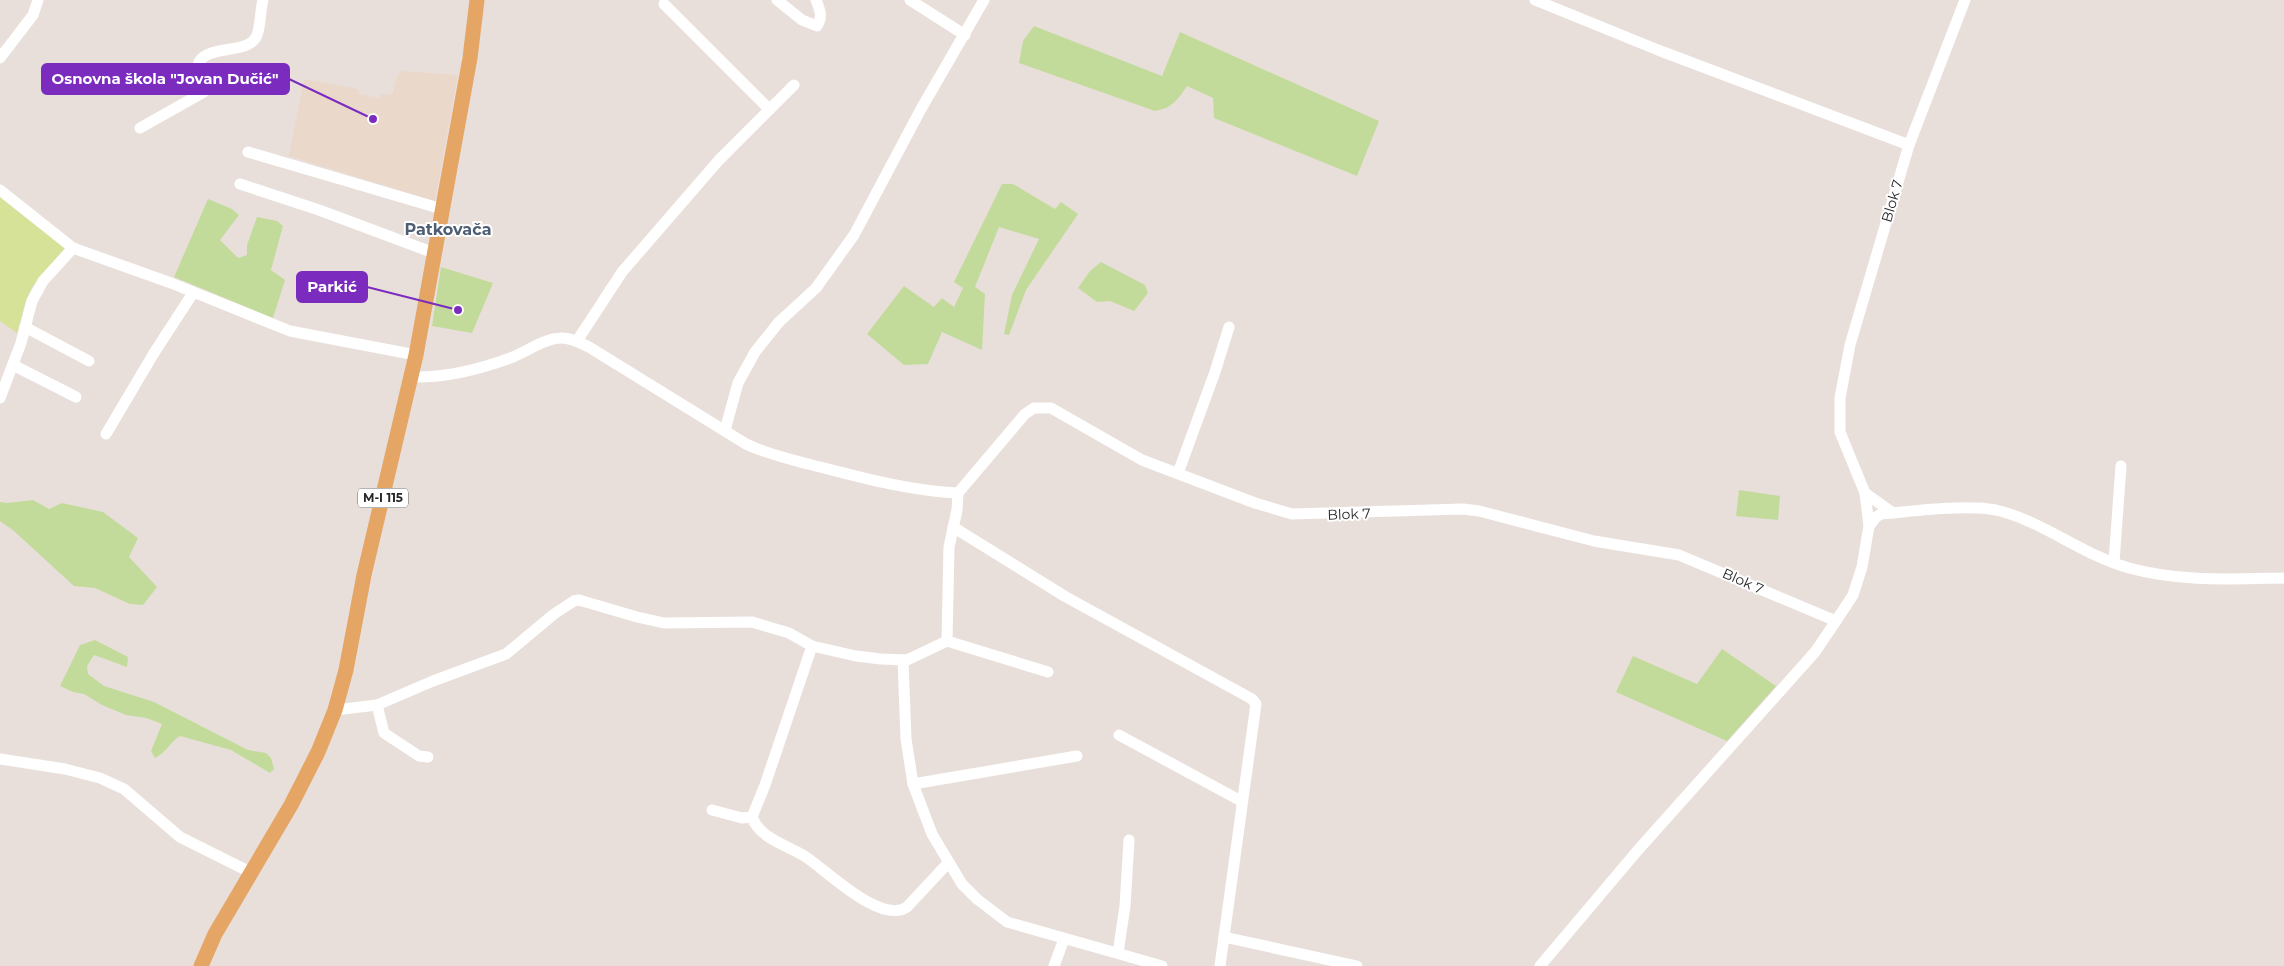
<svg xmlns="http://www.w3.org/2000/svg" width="2284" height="966" viewBox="0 0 2284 966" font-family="Montserrat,sans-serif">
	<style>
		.education { fill: #ead8cb }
		.green { fill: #c2db9b }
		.pitch { fill: #d6e297 }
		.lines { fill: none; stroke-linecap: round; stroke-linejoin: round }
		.minor { stroke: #fff; stroke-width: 11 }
		.major { stroke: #e4a565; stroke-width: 15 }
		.labels { text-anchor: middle; stroke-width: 4; stroke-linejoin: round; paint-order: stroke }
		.shield { fill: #fff; stroke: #686868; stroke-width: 1 }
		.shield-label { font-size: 12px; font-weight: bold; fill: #282828 }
		.street-label { font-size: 14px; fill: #282828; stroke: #fff }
		.quarter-label { font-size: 16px; font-weight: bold; fill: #4d5e74; stroke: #fff }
		.leader { fill: none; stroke: #7b2cbf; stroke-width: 2 }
		.callout-dot { fill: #7b2cbf; stroke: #fff; stroke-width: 2 }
		.callout { fill: #7b2cbf; stroke: #7b2cbf; stroke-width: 2 }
		.callout-label { font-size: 15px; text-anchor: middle; font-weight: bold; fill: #fff }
	</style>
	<rect width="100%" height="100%" fill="#e9dfda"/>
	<!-- education -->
	<path class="education" d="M404,71L458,75L435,201L289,156L304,79L359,89L358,94L380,98L381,94L392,95L397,76Z"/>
	<!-- green -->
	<g class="green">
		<path d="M1034,26L1162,76L1180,32L1379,121L1357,176L1214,118L1213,98L1187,86C1178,99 1173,108 1155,111L1019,63L1023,41Z"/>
		<path d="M1002,184H1013L1055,209L1061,202L1078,214L1026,290L1009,335L1004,334L1012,295L1039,239L999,227L975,287L985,294L982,350L942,332L928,364L904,365L867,334L904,286L934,307L942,298L954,307L963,288L954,282Z"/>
		<path d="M208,199L232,209L239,215L220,240L238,258L247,255V245L257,217L277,221L283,226L271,270L285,280L273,318L174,277Z"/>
		<path d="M1101,262L1145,285L1148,293L1134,311L1110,301L1097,302L1078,288L1090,271Z"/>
		<path d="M441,267L493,283L472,333L432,326Z"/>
		<path d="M1739,490L1780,496L1778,520L1736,516Z"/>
		<path d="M33,500L49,509L62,503L103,512L138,538L129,557L157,587L143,605L130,604L95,588L74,586L14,531L0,521V502L7,503Z"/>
		<path d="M95,640L128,657L127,667L94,655L87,666L88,674L104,686L154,702L248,750L266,753L271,758L274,769L270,773L231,750L180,736C170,742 166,753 155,758L151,751L162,724L146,718L126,715L102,705L84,694L73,692L60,686L80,645Z"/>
		<path d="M1722,649L1776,686L1727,741L1616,692L1633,656L1697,684Z"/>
	</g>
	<!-- pitch -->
	<path class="pitch" d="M0,197L65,248L32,287L26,300L17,333L0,321Z"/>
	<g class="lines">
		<!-- minor -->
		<g class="minor">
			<path d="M777,0L802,20L817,26C823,17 820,10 816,0"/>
			<path d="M910,0L965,35"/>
			<path d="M1535,0L1658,50L1909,145"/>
			<path d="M664,4L769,109"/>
			<path d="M0,58L33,15L38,0"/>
			<path d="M140,128L204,92C205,83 195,70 199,62C209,44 250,55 257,35C261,24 260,11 263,0"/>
			<path d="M248,152L442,209"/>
			<path d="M240,184L319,210L434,253"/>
			<path d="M0,190L73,248L171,283L290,331L416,355"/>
			<path d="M25,327L89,361"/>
			<path d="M577,341L622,272L719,160L794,85"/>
			<path d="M13,365L76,397"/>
			<path d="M412,377C447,378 481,369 513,357C528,351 543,339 560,338C570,337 580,343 589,347L746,444C767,454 789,459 812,465C859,477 909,491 958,493L1025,414L1034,408H1051L1142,460L1255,503L1292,514L1463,509L1479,511L1594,541L1679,555L1836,621L1853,595L1862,567L1869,526L1865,493L1840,432V398L1850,345L1909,145L1965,0"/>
			<path d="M0,398L21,343L32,301L43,281L73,248"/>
			<path d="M725,430L738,383L755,352L779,322L816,288L854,235L921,109L984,0"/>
			<path d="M106,434L154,353L193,293"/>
			<path d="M1178,473L1215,372L1229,327"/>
			<path d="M1865,493L1893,513"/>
			<path d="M1869,526L1876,517L1881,514C1912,511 1967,504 1996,510C2043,521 2082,555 2129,568C2180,582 2231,579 2284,578"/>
			<path d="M953,527L1066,597L1252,699L1256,704L1220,966"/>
			<path d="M2114,562L2121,466"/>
			<path d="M947,641L949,547L957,510L958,493"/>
			<path d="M812,646L765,785L752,817C760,839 787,845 806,857C827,871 881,925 907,907L948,863"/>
			<path d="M903,660L906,739L913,784L932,834L962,884L977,899L1007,922L1162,966"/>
			<path d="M377,705L384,733L419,756L428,757"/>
			<path d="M335,710L377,705L433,681L506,654L554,614L574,601L579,600L637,617L664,623L752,622L789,633L812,646L856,656L881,659L907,660L947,641L1048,672"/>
			<path d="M1119,735L1241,801"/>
			<path d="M0,759L65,769L100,778L124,789L180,837L250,872"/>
			<path d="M913,784L1077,756"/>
			<path d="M712,810L742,818L752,817"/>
			<path d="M1224,937L1357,966"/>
			<path d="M1118,953L1125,906L1129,840"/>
			<path d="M1054,966L1064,939"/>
			<path d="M1540,966L1638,850L1815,652L1836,621"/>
		</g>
		<!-- major -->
		<path class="major" d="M201,966L215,934L291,805L318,752L335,710L346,670L364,575L416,355L470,58L477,0"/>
	</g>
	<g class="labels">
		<!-- shield labels -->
		<rect class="shield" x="358" y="488.5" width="50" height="19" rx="4"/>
		<g class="shield-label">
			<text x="383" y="502">M-I 115</text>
		</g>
		<!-- street labels -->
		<g class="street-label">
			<text transform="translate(1892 201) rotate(-74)" y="5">Blok 7</text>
			<text transform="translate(1349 514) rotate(-2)" y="5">Blok 7</text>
			<text transform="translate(1743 581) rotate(24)" y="5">Blok 7</text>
		</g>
		<!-- quarter labels -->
		<g class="quarter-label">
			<text x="448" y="235">Patkovača</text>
		</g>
	</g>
	<!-- callouts -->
	<path class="leader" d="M373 119L289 79M458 310L367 287"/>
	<g class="callout-dot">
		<circle cx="373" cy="119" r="5"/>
		<circle cx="458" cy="310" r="5"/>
	</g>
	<g class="callout">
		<rect x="42" y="64" width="247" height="30" rx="5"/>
		<rect x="297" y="272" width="70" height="30" rx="5"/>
	</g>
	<g class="callout-label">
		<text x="165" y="84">Osnovna škola "Jovan Dučić"</text>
		<text x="332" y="292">Parkić</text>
	</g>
</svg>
